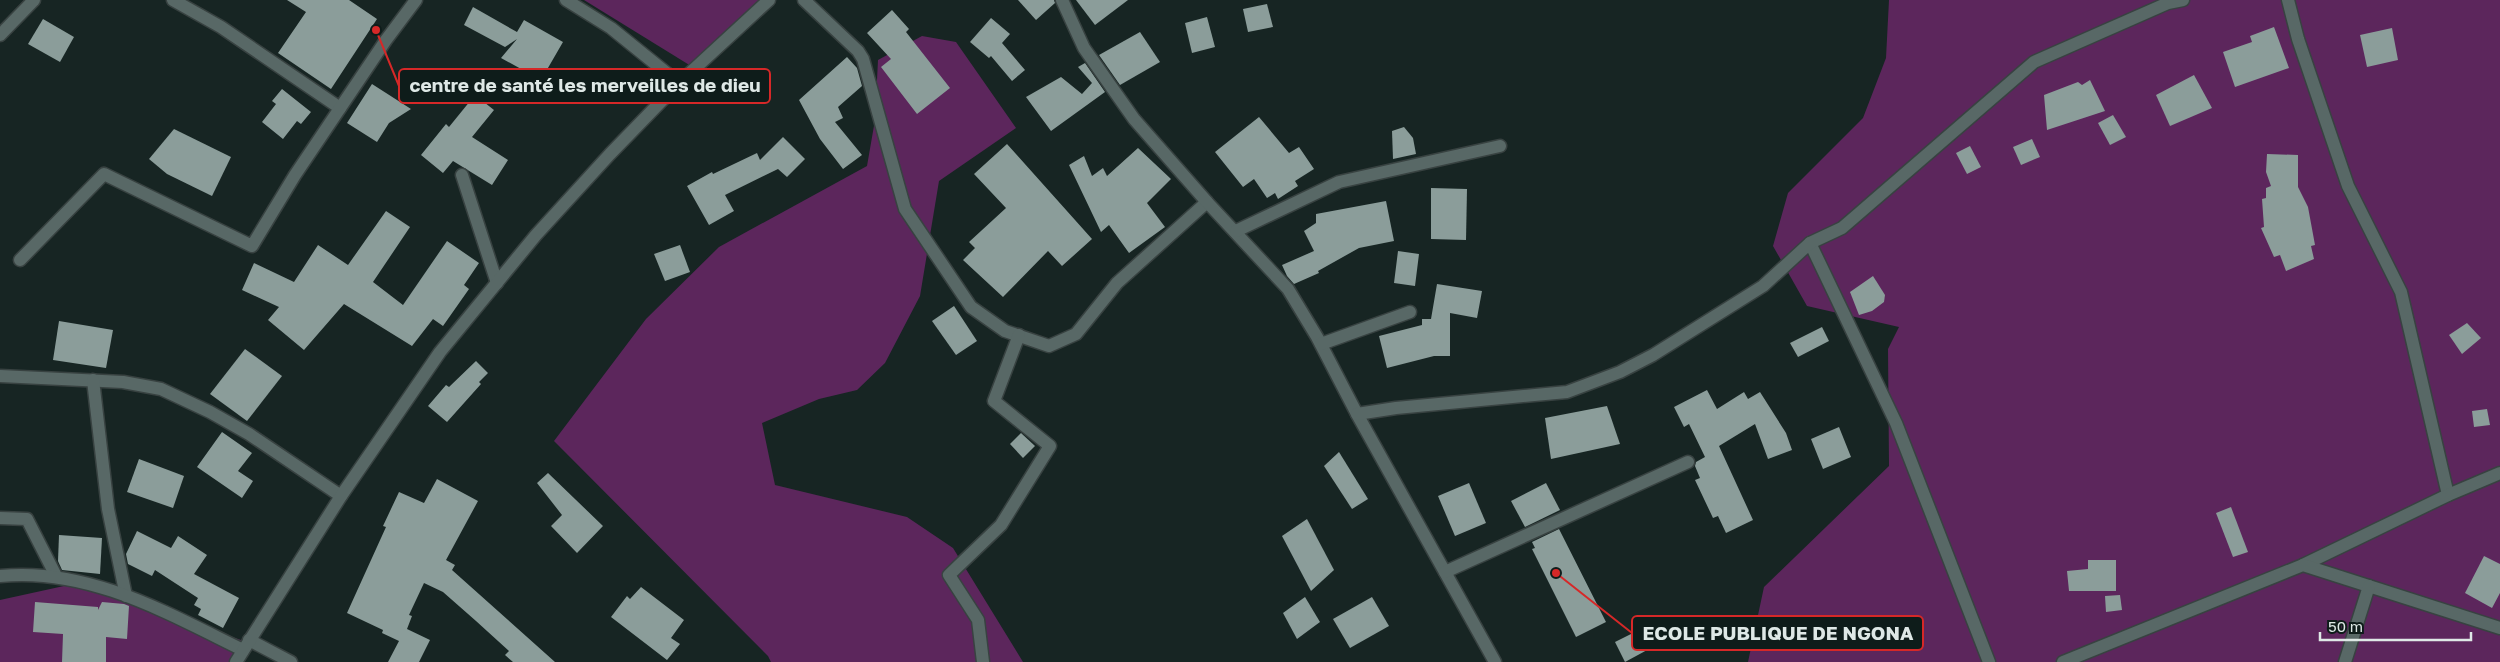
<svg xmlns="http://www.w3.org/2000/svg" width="2500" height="662" viewBox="0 0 2500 662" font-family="'Golos Text',sans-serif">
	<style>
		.green { fill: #5c265c }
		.building { fill: #8b9d9a }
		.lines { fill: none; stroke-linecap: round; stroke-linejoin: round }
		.street-casing { stroke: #384241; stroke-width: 15 }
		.street { stroke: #586866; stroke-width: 12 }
		.leader { fill: none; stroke: #d62828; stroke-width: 2 }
		.callout-dot { fill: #d62828; stroke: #0e1c1a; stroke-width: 2 }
		.callout { fill: #0e1c1a; stroke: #d62828; stroke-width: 2 }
		.callout-label { font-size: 19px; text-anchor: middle; font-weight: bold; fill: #dee8e6 }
	</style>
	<rect width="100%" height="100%" fill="#172523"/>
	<!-- green -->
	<g class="green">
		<path d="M584,0H764L691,66Z"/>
		<path d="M1889,0H2500V662H1748L1764,587L1889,466L1888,349L1899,327L1807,306L1773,246L1788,193L1863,118L1886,58Z"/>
		<path d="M922,36L956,42L1016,128L939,181L920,296L885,363L857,390L819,399L762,423L775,485L907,517L953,548L1023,662H771L768,656L554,441L646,319L719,247L867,166L875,120L878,60Z"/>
		<path d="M73,584L244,641L229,662H0V600Z"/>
	</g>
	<!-- building -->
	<g class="building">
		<path d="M287,0H349L377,19L331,89L278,53L306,12Z"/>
		<path d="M1018,0H1054L1055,3L1036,20Z"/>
		<path d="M1076,0H1128L1095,25Z"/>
		<path d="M1267,4L1273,27L1248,32L1243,9Z"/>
		<path d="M473,7L517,32L524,20L563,42L541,80L501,58L517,39L505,47L464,25Z"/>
		<path d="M892,10L909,29L906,32L950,88L917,114L881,67L891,59L867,33Z"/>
		<path d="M1207,17L1215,47L1192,53L1185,23Z"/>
		<path d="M991,18L1010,34L1002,43L1025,70L1012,81L991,56L989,58L970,42Z"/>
		<path d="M43,19L74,37L60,62L28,44Z"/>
		<path d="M2274,27L2289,68L2235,87L2223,52L2252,42L2250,36Z"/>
		<path d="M2392,28L2398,60L2367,67L2360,35Z"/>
		<path d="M1140,32L1160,62L1120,85L1099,55Z"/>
		<path d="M847,57L857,68L862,86L838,107L843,118L835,122L862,155L843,169L820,139L799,100Z"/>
		<path d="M1085,63L1105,92L1051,131L1026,97L1061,77L1082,94L1092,83L1078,67Z"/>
		<path d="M2194,75L2212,108L2170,126L2156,95Z"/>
		<path d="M2090,80L2105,111L2047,130L2044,95L2078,82L2082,85Z"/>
		<path d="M372,84L411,109L389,123L377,142L347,123Z"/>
		<path d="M282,89L311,112L301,124L297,121L283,139L262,122L276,104L272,101Z"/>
		<path d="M475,95L494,110L472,137L508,160L492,185L453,161L443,173L421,155L446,124L449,127Z"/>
		<path d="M2113,115L2126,137L2110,145L2098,123Z"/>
		<path d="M1259,117L1289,153L1299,147L1314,169L1295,181L1298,186L1278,199L1275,193L1267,198L1254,179L1243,187L1215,152Z"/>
		<path d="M1404,127L1413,138L1416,154L1393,159L1392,131Z"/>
		<path d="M174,129L231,157L212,196L167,174L149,159Z"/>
		<path d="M783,137L805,159L787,177L778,169L725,195L734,211L709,225L687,186L712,172L713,174L757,153L760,160Z"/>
		<path d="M2032,139L2040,157L2021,165L2013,147Z"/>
		<path d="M1007,144L1092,239L1062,266L1048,251L1003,297L963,260L975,248L969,242L1006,208L974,174Z"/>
		<path d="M1970,146L1981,167L1967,174L1956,153Z"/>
		<path d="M1138,148L1171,179L1147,203L1165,227L1129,253L1109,225L1101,232L1069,165L1084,156L1092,176L1103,168L1107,176Z"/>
		<path d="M2267,154L2298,155V187L2308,207L2315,245L2311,246L2314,259L2286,271L2280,255L2274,257L2261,228L2264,227L2262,199L2266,198V188L2271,186L2266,172Z"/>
		<path d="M1431,188L1467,189L1466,240L1431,239Z"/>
		<path d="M1386,201L1394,241L1359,248L1318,271L1319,273L1294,284L1287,276L1282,265L1314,251L1304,231L1316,223V214Z"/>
		<path d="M386,211L410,227L373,282L403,305L447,241L479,263L464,285L469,289L443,326L433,319L412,346L344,304L304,350L268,320L279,307L242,290L254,263L294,282L318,245L348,265Z"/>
		<path d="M680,245L690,272L665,281L654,254Z"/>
		<path d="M1398,251L1419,254L1415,286L1394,283Z"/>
		<path d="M1873,276L1885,295L1884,302L1872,311L1859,315L1850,292Z"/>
		<path d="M1437,284L1482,291L1477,318L1450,313V356H1434L1387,368L1379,336L1422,325V319H1431Z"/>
		<path d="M954,306L977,341L956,355L932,321Z"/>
		<path d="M59,321L113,330L106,368L53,360Z"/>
		<path d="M2467,323L2481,338L2462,354L2449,335Z"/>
		<path d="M1822,327L1829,341L1798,357L1790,343Z"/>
		<path d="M245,349L282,376L247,421L210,394Z"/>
		<path d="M476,361L488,373L479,382L481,384L447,422L428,406L446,385L449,387Z"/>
		<path d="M1707,390L1717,409L1744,392L1748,399L1760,392L1786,433L1792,450L1768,459L1755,424L1719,446L1753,520L1726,533L1718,516L1713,518L1695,480L1700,478L1695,466L1696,462L1705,457L1689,424L1684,427L1674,407Z"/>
		<path d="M1607,406L1620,444L1551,459L1545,418Z"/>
		<path d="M2487,409L2490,425L2474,427L2472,411Z"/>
		<path d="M1839,427L1851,457L1823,469L1811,439Z"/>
		<path d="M222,432L252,453L238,471L253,481L242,498L197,467Z"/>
		<path d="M1021,433L1035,446L1023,458L1010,444Z"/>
		<path d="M1339,452L1368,499L1352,509L1324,466Z"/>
		<path d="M139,459L184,476L173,508L127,492Z"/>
		<path d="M548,473L603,526L577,553L551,526L562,515L537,483Z"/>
		<path d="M437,479L478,501L446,560L455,565L452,570L555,662H513L505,655L509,651L476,621L443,592L424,583L409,615L412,616L407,629L430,640L419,662H388L399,641L382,633L383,630L347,613L386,527L383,526L399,492L424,503Z"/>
		<path d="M1469,483L1486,523L1455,536L1438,496Z"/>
		<path d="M1546,483L1560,510L1525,527L1511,501Z"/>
		<path d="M2231,507L2248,552L2233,557L2216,513Z"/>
		<path d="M1307,519L1334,570L1311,591L1282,536Z"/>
		<path d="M1559,529L1606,622L1576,637L1532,549L1535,548L1532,542Z"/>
		<path d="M137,531L171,548L178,536L207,555L194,574L239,598L223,628L198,615L201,609L194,605L198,598L155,570L152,576L128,564L126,554Z"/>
		<path d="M59,535L102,538L100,574L62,570L58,561Z"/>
		<path d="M2484,556L2500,564V593L2492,608L2465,593Z"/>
		<path d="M2088,560H2116V591H2069L2067,571L2088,569Z"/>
		<path d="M641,587L684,620L671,638L680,644L667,660L611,617L627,596L630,599Z"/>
		<path d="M2120,595L2122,610L2106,612L2105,596Z"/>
		<path d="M1305,597L1320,622L1297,639L1283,613Z"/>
		<path d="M1372,597L1389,626L1350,648L1333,619Z"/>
		<path d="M35,602L98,607V610L102,602L124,604L129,606L127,639L106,637V662H62L63,634L33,632Z"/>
		<path d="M1639,630L1649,649L1625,662L1615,642Z"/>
	</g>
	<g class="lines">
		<defs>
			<g id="street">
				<path d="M173,0L221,27L340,108"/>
				<path d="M566,0L611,28L679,83"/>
				<path d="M804,0L858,51L863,59L905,209L971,307L1005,331L1049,346L1076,334L1117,283L1207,202"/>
				<path d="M1062,0L1084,48L1134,119L1207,202L1288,289L1317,337L1357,414L1495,662"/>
				<path d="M2288,0L2298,39L2348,186L2401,292L2448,495"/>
				<path d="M0,35L34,0"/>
				<path d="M462,175L497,283"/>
				<path d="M1236,231L1339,182L1500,146"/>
				<path d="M1810,243L1896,423L1989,662"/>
				<path d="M20,260L104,174L252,246L295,175L386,40L416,0"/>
				<path d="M1321,344L1410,312"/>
				<path d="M0,376L123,382L161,389L210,412L249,434L341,496"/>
				<path d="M93,380L108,509L126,596"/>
				<path d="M1357,414L1396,408L1567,392L1620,372L1653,355L1763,286L1810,243L1842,228L2034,62L2168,3L2183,0"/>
				<path d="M0,518L27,519L56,576"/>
				<path d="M2303,565L2448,495L2500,473"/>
				<path d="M1445,572L1688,462"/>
				<path d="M0,576C88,567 167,613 243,650"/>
				<path d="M249,640L291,662"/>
				<path d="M236,662L341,496L440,352L536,235L610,154L679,83L769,0"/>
				<path d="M983,662L978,620L949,575L1001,525L1050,446L994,401L1019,335"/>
				<path d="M2063,662L2303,565L2500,628"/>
				<path d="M2345,662L2369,586"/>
			</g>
		</defs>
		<!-- street casing -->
		<use href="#street" class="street-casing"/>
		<!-- street -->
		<use href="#street" class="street"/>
	</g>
	<!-- callouts -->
	<path class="leader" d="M376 30L399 86M1556 573L1632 633"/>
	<g class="callout-dot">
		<circle cx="376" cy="30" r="5"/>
		<circle cx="1556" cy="573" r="5"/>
	</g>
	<g class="callout">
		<rect x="399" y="69" width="371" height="34" rx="5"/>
		<rect x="1632" y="616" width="291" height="34" rx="5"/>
	</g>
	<g class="callout-label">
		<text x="585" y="92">centre de santé les merveilles de dieu</text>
		<text x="1778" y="640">ECOLE PUBLIQUE DE NGONA</text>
	</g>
	<!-- scale -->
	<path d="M2320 632v8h151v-8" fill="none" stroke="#dee8e6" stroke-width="2.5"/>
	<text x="2328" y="632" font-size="15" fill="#dee8e6" stroke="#0e1c1a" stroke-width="4" paint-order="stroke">50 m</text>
</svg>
